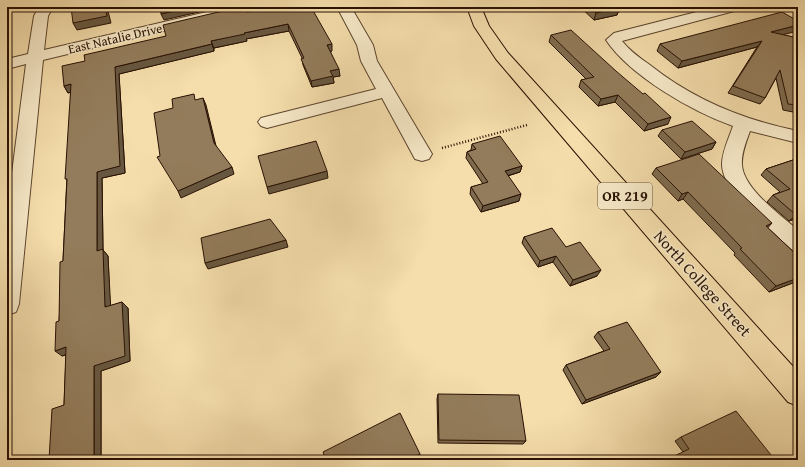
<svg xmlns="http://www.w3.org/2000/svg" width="805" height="467" viewBox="0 0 805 467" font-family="'Gentium Book Plus',serif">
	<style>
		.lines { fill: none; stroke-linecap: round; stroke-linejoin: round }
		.minor-casing { stroke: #5b442d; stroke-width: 2 }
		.major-casing { stroke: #281103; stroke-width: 2 }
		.path { stroke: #281103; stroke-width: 2.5; stroke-dasharray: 1 2; stroke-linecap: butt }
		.minor { fill: #f8eac9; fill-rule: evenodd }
		.major { fill: #f5deac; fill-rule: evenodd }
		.wall { fill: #7e6b4e; stroke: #281103 }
		.shaded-wall { fill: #675740; stroke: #281103 }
		.building { fill: #937c5b; stroke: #281103 }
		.labels { text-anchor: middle; stroke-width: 3; stroke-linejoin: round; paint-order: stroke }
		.far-street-label { font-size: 13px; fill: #281103; stroke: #f8eac9 }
		.shield { fill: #f8eac9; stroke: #66523e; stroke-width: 1 }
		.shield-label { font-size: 15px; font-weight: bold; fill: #281103 }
		.street-label { font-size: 16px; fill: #281103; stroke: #f8eac9 }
	</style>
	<rect width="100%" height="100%" fill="#f5deac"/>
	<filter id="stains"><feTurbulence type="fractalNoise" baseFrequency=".005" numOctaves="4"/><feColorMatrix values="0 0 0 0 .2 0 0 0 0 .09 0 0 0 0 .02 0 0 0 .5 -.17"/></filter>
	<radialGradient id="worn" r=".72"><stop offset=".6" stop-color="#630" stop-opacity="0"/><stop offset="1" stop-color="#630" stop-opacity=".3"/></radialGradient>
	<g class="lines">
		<defs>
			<g id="minor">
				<path d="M39,7H53L48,16L44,50L228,7H253L251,10L43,60L19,304L16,312L7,315V212L26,64L7,69V59L28,54L34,16Z"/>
				<path d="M337,7H351L373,45L377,61L432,154L429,159L422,161L415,159L382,98L267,128L261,126L258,122L261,118L376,89L361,61L357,45Z"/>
				<path d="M716,7H740L738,10L622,41C630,51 640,58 650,65C694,100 744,120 798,131V143L750,131C746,142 741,154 742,165C743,188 781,216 798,230V252L790,249C770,231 722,193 722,164C722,152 729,138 733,126C693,112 630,76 606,40L614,33Z"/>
			</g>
			<path id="major" d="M467,7H481L489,26L508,53L798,372V406L788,402L496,59L474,26Z"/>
		</defs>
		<!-- minor casing -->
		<use href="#minor" class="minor-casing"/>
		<!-- major casing -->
		<use href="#major" class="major-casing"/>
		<!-- path -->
		<path class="path" d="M442,148L527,125"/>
		<!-- minor -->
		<use href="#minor" class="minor"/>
		<!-- major -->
		<use href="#major" class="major"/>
	</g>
	<!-- wall -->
	<g class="wall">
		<path d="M275,7L332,51H330L340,76L333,77L334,83L312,87L303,65L302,58L289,31L246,39L247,41L214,48V51L119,74L125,173L102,178L103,250L108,256L110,306L122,302L128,308L130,361L101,371V460H49L64,405L66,355L62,356L59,321L63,261L71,92L68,93L64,86L85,61L247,12Z"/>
		<path d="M580,7H640L618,12L617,15L594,20Z"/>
		<path d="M551,35L668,124L644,131L615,102L598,106L579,87L581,80L586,79L549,42Z"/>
		<path d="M783,35L798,38V113L783,110L776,78L765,98L760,104L728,93L757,47L678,68L657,51L660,44Z"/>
		<path d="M662,130L716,142L712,149L681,159L658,136Z"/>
		<path d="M472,144L522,166L520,172L508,176L519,201L481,212L470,194L471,187L483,184L466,158L467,152L471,150Z"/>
		<path d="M793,160L798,218L789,221L767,202L773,195L780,192L761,175L766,169Z"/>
		<path d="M656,168L768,228L798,256V281L769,292L734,255L735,253L683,199L678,201L652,174Z"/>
		<path d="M524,237L566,247L597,276L570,286L553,262L538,267L522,243Z"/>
		<path d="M598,332L661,372L656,377L582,404L563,370L566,365L604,351L594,337Z"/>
		<path d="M438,394L526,441L523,444L438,443L437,399Z"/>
		<path d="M681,437L761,460L683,452L675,441Z"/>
	</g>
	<!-- shaded-wall -->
	<g class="shaded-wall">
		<path d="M105,7H107L111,23L77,30L73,23Z"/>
		<path d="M190,7H221L164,20L161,14Z"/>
		<path d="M617,7H640L618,12L617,15L594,20L596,13Z"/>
		<path d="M288,24L289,31L246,39L247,41L214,48L211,41L244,33Z"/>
		<path d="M798,25V31L766,39L771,32Z"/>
		<path d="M762,41L757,47L678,68L682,61Z"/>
		<path d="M212,44L214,51L119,74L125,173L102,178L103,250L108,256L111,313L105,307L97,251V172L115,67Z"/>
		<path d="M332,44V51L328,52L327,45Z"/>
		<path d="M339,69L340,76L333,77L334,83L312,87L311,81L330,71Z"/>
		<path d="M71,84L75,91L68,93L64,86Z"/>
		<path d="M618,95L615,102L598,106L601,99Z"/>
		<path d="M203,98L206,105L217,150L214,143Z"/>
		<path d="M671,117L668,124L644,131L648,124Z"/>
		<path d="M716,142L712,149L681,159L685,152Z"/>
		<path d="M522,166L520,172L503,177L505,171Z"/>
		<path d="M232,167L234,174L181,198L178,191Z"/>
		<path d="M327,171L328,178L269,194L267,187Z"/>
		<path d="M688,192L683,199L678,201L682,194Z"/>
		<path d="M521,194L519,201L481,212L483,206Z"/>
		<path d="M798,214V218L789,221L796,215Z"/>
		<path d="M772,223L766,230V226Z"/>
		<path d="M286,240L288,247L208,269L205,263Z"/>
		<path d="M556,256L553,262L538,267L540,261Z"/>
		<path d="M601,270L597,276L570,286L573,280Z"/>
		<path d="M798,278V281L769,292L776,286Z"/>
		<path d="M122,302L128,308L130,361L101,371V460H94V366Z"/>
		<path d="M66,347L73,352L62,356L55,351Z"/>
		<path d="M661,372L656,377L582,404L586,400Z"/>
		<path d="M420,454L419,457L415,460H409Z"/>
	</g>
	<!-- building -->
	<g class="building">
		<path d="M71,7H105L107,16L73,23Z"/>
		<path d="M160,7H190L161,14Z"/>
		<path d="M240,7H245L247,12L275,7H311L332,44L327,45L339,69L330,71L333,76L311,81L301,59L304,58L288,24L244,33L245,34L211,41L212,44L115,67L120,166L97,172V251L103,249L105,307L122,302L125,356L94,366V460H49L52,409L64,405L66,347L55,351L56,322L59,321L60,262L63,261L67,179H65L71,84L64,86L62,66L85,61L84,55L166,36L163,25Z"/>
		<path d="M589,7H618L620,8L596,13Z"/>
		<path d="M782,12L798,21V25L771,32L798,38V105L788,104L780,70L765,98L733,86L762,41L682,61L660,44Z"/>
		<path d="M571,30L616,71L643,94L645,93L671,117L648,124L618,95L601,99L581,80L594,77L551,35Z"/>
		<path d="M194,94L195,100L203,98L214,143L232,167L178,191L157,157L160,156L154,113L173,108L172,99Z"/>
		<path d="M692,121L716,142L685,152L662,130Z"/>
		<path d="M500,136L522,166L505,171L521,194L483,206L471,187L488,182L467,152L476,149L472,144Z"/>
		<path d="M316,141L327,171L267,187L258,156Z"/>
		<path d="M699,154L772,223L766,226L798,256V278L776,286L740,249L742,248L688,192L682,194L656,168Z"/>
		<path d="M793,160L798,164V214L796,215L773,195L790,189L766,169Z"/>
		<path d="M270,219L286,240L205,263L201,238Z"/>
		<path d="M552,228L566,247L580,242L601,270L573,280L556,256L540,261L524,237Z"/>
		<path d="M627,322L661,372L586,400L566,365L610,349L598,332Z"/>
		<path d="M438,394L519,395L526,441L439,440Z"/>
		<path d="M736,411L771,455L761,460H666L689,449L681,437Z"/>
		<path d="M400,413L420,454L409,460H326L323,452Z"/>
	</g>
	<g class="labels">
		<!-- far-street labels -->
		<g class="far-street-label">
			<text transform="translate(115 38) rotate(-13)" y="5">East Natalie Drive</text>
		</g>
		<!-- shield labels -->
		<rect class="shield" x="598" y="183" width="54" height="26" rx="3"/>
		<g class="shield-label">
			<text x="625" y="201">OR 219</text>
		</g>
		<!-- street labels -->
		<g class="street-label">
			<text transform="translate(703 283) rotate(48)" y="6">North College Street</text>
		</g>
	</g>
	<!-- margin -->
	<rect width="805" height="467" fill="none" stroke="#f5deac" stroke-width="24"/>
	<rect x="8" y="8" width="789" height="451" fill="none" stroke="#281103" stroke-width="2"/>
	<rect x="12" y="12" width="781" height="443" fill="none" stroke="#281103"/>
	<rect width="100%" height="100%" filter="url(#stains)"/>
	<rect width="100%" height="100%" fill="url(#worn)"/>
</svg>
